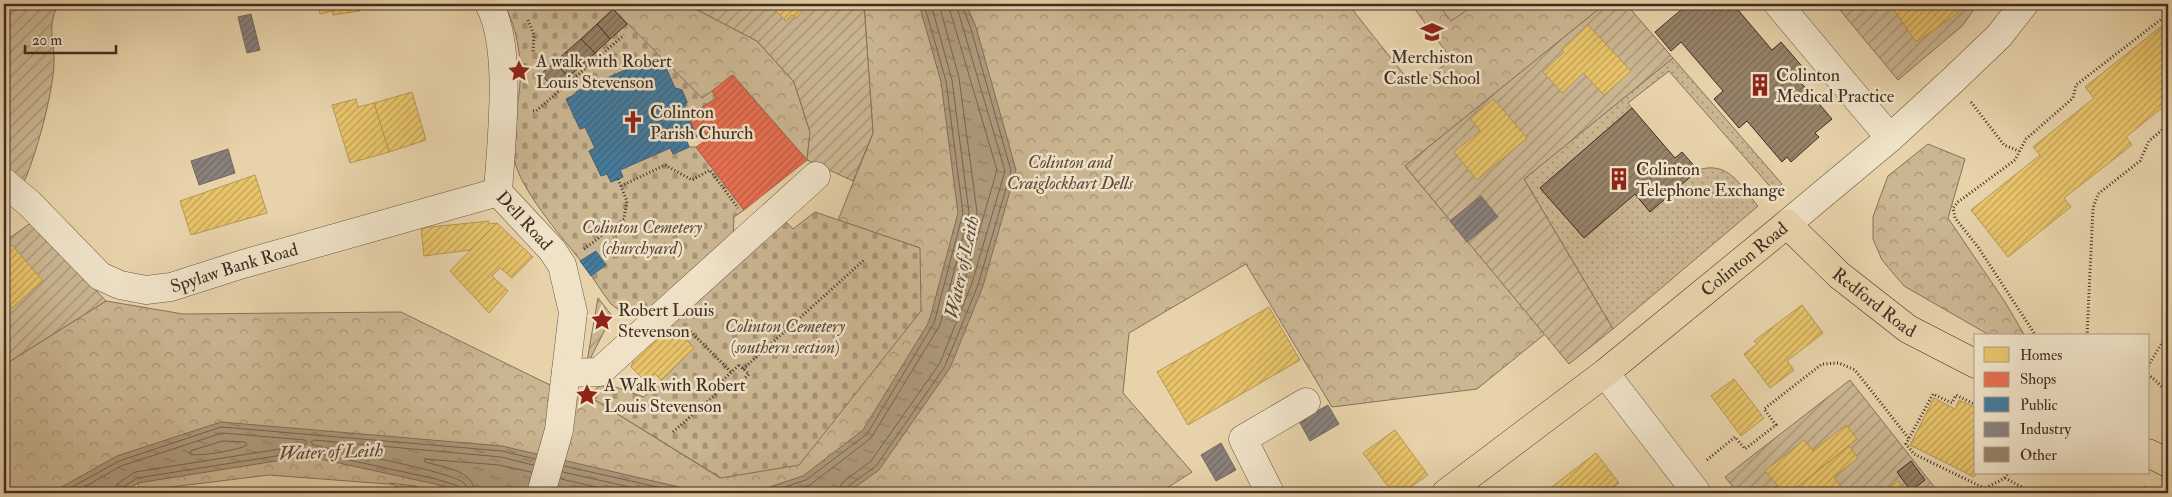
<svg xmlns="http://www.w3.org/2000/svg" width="2172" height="497" viewBox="0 0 2172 497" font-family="'IM FELL Double Pica',serif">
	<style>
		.grass { fill: url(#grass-dots); stroke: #86725b }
		.forest { fill: url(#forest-crowns); stroke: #86725b }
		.cemetery { fill: url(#cemetery-stones); stroke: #86725b }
		.garden { fill: url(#garden-furrows); stroke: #86725b }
		.pitch { fill: #cbb692; stroke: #86725b }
		.water { fill: url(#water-ripples); stroke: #826e59 }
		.homes { fill: url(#homes-hatch); stroke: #b69755 }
		.shops { fill: url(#shops-hatch); stroke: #b55b44 }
		.public { fill: url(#public-hatch); stroke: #446479 }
		.industry { fill: url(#industry-hatch); stroke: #746862 }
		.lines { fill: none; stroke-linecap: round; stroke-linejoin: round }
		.shore { stroke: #776450; stroke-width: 1 }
		.building { fill: url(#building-hatch); stroke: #402d24 }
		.minor-casing { stroke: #6a5645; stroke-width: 29 }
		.major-casing { stroke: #402d24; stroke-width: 29 }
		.path { stroke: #402d24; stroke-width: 3; stroke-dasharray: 1 2.5; stroke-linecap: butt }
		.minor { stroke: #efe2c7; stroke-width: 28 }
		.major { stroke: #e7d2a9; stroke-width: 28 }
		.labels { text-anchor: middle; stroke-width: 5; stroke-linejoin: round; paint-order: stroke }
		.poi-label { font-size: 18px; fill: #402d24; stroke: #efe2c7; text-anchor: start }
		.park-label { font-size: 18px; font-style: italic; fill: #5c483a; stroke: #efe2c7 }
		.street-label { font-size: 18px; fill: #402d24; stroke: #efe2c7 }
		.water-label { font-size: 19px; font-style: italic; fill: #5c483a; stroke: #efe2c7 }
	</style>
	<defs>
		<pattern id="grass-dots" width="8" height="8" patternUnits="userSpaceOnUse" patternTransform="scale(1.25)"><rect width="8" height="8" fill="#cbb692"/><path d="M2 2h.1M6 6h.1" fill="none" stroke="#a69477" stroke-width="1.8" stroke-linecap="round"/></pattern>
		<pattern id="forest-crowns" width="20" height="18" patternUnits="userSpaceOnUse" patternTransform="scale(1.25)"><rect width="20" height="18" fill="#cbb692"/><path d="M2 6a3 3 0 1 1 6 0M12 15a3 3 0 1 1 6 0" fill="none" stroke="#a69477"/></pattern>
		<pattern id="cemetery-stones" width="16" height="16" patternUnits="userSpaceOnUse" patternTransform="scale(1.25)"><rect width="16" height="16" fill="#cbb692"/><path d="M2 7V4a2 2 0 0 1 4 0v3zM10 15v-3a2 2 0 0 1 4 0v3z" fill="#a69477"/></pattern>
		<pattern id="garden-furrows" width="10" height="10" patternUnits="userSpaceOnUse" patternTransform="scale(1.25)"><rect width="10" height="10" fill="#cbb692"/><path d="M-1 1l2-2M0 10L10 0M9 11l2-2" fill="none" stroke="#a69477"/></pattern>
		<pattern id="water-ripples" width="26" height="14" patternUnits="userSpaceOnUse" patternTransform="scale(1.25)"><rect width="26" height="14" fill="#ae9a7c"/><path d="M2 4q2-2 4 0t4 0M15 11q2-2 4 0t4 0" fill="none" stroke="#8f7e65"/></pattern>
		<pattern id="homes-hatch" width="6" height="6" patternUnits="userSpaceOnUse" patternTransform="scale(1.25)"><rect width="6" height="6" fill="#e9c46a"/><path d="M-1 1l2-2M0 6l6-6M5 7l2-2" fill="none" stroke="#bea057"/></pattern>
		<pattern id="shops-hatch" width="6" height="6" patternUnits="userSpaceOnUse" patternTransform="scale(1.25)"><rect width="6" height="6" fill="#e76f51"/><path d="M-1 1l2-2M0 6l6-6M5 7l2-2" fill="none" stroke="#bd5c43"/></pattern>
		<pattern id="public-hatch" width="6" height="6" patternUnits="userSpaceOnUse" patternTransform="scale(1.25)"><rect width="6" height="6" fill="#457b9d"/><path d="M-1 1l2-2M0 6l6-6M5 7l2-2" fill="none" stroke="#3b6580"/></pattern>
		<pattern id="industry-hatch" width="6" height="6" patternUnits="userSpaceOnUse" patternTransform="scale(1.25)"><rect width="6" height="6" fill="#8a817c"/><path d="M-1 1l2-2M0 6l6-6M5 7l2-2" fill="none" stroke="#726a65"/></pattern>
		<pattern id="building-hatch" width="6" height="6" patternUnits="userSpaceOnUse" patternTransform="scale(1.25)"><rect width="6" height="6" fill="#978369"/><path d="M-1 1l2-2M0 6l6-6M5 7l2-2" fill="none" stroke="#7d6c56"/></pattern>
	</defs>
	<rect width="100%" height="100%" fill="#e7d2a9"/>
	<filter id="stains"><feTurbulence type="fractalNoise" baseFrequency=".004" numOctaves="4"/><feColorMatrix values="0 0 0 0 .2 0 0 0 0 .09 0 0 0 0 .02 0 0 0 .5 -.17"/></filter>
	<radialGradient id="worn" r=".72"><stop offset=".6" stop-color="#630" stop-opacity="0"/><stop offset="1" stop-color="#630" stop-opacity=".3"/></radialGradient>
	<!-- grass -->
	<path class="grass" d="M1673,58L1782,184L1774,191L1669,71L1628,103L1632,108L1540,188L1584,238L1635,194L1650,212L1698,170C1728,160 1741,186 1758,206L1613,329L1524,179Z"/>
	<!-- forest -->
	<g class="forest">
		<path d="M608,4H686L757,41L794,82L810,132L807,160L733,75L702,99Z"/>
		<path d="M864,4H1348L1413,86L1452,60L1411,4H1605L1405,166L1545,334L1477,389L1332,407L1246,264L1129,333L1123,393L1192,472L1159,493H433L414,486L269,475L139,491L138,483L123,493H4V365L106,301L183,314L401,312L548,384L587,395L720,478L920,248L838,220L873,133Z"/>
		<path d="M1928,144L1965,159L1948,218L2005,302L2025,336H1991L1904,286L1882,260L1873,239V217L1879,200L1888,176Z"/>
	</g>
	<!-- cemetery -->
	<g class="cemetery">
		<path d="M504,4H608L702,98L712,91L717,98L688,116L684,108L687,102L682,90L675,88L661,57L651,62L649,59L576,92V94L566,99L580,129L585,127L595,148L589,151L601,176L607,174L611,182L623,177L620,170L670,148L674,154L689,147H696L744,210L734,217L733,238L655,307L629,313L620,311L611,304C600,290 591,274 580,260C560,235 519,188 514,158C511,139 517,112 519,93C523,63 518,30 504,4Z"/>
		<path d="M815,212L920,248L921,311L799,465L721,478L587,395L604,383L644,397L694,348L669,321L780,216L793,229Z"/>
	</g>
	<!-- garden -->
	<g class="garden">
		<path d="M4,4H58C46,30 55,38 54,64C52,97 37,152 24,182L4,165Z"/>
		<path d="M686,4H864L873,133L853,181L807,160L810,132L794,82L757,41Z"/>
		<path d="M1605,4H1626L1673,58L1524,179L1613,329L1569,364L1405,166Z"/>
		<path d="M1835,4H1978L1962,26L1898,80Z"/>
		<path d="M32,222L106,301L4,365V232L11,237Z"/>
		<path d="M598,298L612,316L586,367Z"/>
		<path d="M1850,380L1939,493H1738L1725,477Z"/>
		<path d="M390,483L414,486L433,493H409Z"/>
	</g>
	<!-- pitch -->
	<path class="pitch" d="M1438,4H1476L1451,21Z"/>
	<!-- water -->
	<g class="water">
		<path d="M919,4H966L976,27L1016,170L983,286L950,368L879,470L847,493H751L803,476L863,430L929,322L958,213L941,82Z"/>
		<path d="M221,422L502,446L692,490L694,493H463L435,484L307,456L138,483L123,493H51L117,456Z"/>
	</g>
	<!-- homes -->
	<g class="homes">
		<path d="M318,4H331L333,11L320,14Z"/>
		<path d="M331,4H358L360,11L333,15Z"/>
		<path d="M769,4H803L800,7L802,12L796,18L792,15L786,21Z"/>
		<path d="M1890,4H1951L1958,13L1916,42Z"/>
		<path d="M2168,21V103L2126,137L2132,145L2064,198L2071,207L2008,257L1971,210L2040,155L2033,147L2094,98L2085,87Z"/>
		<path d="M1588,25L1631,71L1604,95L1583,73L1562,93L1543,72L1564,52L1561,49Z"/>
		<path d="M412,92L426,140L389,152L374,103Z"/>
		<path d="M356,99L358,107L374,103L389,152L350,163L332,105Z"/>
		<path d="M1494,99L1527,138L1477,180L1454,152L1480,131L1470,118Z"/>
		<path d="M255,175L267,213L191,235L180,201Z"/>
		<path d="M489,221V224L497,223L470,250L424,256L421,228Z"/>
		<path d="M497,223L533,257L512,278L500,268L492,276L508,291L489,313L450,271Z"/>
		<path d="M12,245L43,281L12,308L4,300V252Z"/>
		<path d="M1802,305L1823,333L1787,361L1794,370L1770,388L1744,354L1757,344L1754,341Z"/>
		<path d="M1269,307L1300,360L1188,425L1157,372Z"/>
		<path d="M669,321L694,348L661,380L655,374L646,382L631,367L637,352Z"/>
		<path d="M1734,379L1764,418L1741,436L1711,396Z"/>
		<path d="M1934,398L1955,409L1959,400L1976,408V473L1974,477L1910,445Z"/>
		<path d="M1846,425L1857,439L1790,493H1784L1765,471L1804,440L1813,451Z"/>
		<path d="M1395,430L1428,475L1402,493H1393L1363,453Z"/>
		<path d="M1849,446L1858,458L1834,477L1841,487L1833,493H1790Z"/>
		<path d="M1596,453L1619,483L1605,493H1544Z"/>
		<path d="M1898,481L1907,493H1873L1882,486L1886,490Z"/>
		<path d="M2009,488L2019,493H2006Z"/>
	</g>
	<!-- shops -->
	<path class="shops" d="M732,75L807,160L744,210L696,147L708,139L701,126L694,130L688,116L717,98L712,91Z"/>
	<!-- public -->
	<g class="public">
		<path d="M661,57L675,88L682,90L687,102L684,108L697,137L687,141L689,147L673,154L670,148L620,170L623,177L611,182L607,174L601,176L589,151L595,148L585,127L580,129L566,99L576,94V92L650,59L651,62Z"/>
		<path d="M596,251L606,265L591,276L580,261Z"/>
	</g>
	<!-- industry -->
	<g class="industry">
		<path d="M251,14L260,50L247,53L238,17Z"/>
		<path d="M228,149L235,173L199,185L191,161Z"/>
		<path d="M1481,196L1498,217L1467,242L1450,221Z"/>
		<path d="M1328,405L1339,424L1310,441L1299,421Z"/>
		<path d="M1221,443L1236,470L1216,481L1201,455Z"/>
	</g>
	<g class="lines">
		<!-- shore -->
		<g class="shore">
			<path d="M939,4L959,78L977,212L960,280L962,283L965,280L997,170L948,4"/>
			<path d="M223,441L245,442L247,445C240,450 198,457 190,454L191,451Z"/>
			<path d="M564,466L684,493"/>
			<path d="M563,472L656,493"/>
			<path d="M561,479L622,493"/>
			<path d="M61,493L119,461L221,427L502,451L535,459"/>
			<path d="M74,493L121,466L222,433L305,440L307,442L305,445L135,472L117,484L114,493"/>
			<path d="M121,493L123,487L137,478L308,451L436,479L458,486L461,493"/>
			<path d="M468,493C468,489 467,486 464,483C450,471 338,451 313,445L311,442L314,440L501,457L533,465"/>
			<path d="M475,493C474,470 443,467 425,462L424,459L499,465L531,472"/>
			<path d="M767,493L806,480L867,434L934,323L963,213L946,81L924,4"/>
			<path d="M787,493L810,485L871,438L940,325L969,213L952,80L931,4"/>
			<path d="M839,493L842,483L871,461L940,363L972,283L1005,171L956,4"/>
			<path d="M845,493L847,487L876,466L945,366L978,285L1011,171L971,29L962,4"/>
		</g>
	</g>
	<!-- building -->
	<g class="building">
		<path d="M1688,4H1733L1772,50L1781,42L1806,71L1797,78L1832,119L1815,133L1819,137L1791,162L1787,157L1782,162L1747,121L1739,128L1714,99L1723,91L1681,42L1671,51L1655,32Z"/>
		<path d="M613,9L627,24L610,39L597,24Z"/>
		<path d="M597,24L610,39L595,53L581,39Z"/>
		<path d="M581,39L595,53L580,67L566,52Z"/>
		<path d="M566,52L580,67L568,77L555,62Z"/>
		<path d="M555,62L568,77L555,90L541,74Z"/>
		<path d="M1632,108L1675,158L1682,152L1698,170L1650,212L1635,194L1584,238L1540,188Z"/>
		<path d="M1911,461L1925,480L1911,491L1897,472Z"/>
	</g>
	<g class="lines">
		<defs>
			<g id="minor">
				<path id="s1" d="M489,4C513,48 501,142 498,192L552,250L562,265L573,312L559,430L541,493"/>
				<path d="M1778,4L1890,138"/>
				<path id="s2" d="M4,182L30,204L100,276L120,285L146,290L171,287L243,264L498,192"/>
				<path d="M1787,224L1890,138L1952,81L1999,36L2024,4"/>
				<path d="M566,373L599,372L816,176"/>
				<path d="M1605,373L1697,493"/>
				<path d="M1270,493L1243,439L1306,402"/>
			</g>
			<g id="major">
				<path d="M2148,453L2168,463"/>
				<path id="s3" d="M1446,493L1605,373L1787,224L1839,275L1908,329L1976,364"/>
			</g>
		</defs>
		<!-- minor casing -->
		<use href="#minor" class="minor-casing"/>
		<!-- major casing -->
		<use href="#major" class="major-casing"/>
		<!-- path -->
		<g class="path">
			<path d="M528,20L534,35L533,52"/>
			<path d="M1971,102L2004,145L2019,151"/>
			<path d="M533,111H536L624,35"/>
			<path d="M621,186L665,165L692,180L710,170L738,208"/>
			<path d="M584,249L624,219L627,201L618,179"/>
			<path d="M688,329L731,372"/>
			<path d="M2036,336L1978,247L1955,218L1953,208L1958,202L2015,160L2026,139L2073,98L2076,85L2168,14"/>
			<path d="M2087,336L2093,208L2098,194L2140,161L2149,141L2168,125"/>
			<path d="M739,365L749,374L732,391L722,381Z"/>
			<path d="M2148,366L2168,333"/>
			<path d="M743,369L864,260"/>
			<path d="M2148,374L2168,392"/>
			<path d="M1976,405L1956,395L1952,403L1933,394L1906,444L1914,454L1984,488"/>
			<path d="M673,432L726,385"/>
			<path d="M1707,460L1735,437L1745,449L1776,425L1764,409L1822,364L1839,363L1855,370L1910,440"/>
			<path d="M2005,478L2033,493"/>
			<path d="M1981,493C1987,483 2002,484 2008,473"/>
			<path d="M2141,493L2147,486"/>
		</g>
		<!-- minor -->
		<use href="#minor" class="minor"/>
		<!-- major -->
		<use href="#major" class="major"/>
	</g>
	<!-- icons -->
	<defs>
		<symbol id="school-bare" viewBox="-9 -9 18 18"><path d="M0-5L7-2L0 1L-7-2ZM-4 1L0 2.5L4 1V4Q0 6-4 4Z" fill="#8f2418" stroke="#efe2c7" stroke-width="2.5" paint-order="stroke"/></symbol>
		<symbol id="sight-bare" viewBox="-9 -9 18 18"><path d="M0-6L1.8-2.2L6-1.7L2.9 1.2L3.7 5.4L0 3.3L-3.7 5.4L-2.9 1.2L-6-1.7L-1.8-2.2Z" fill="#8f2418" stroke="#efe2c7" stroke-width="2.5" paint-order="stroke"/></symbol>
		<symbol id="building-bare" viewBox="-9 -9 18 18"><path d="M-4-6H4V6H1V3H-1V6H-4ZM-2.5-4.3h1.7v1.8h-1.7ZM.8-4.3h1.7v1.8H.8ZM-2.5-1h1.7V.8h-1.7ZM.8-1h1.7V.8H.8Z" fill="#8f2418" stroke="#efe2c7" stroke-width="2.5" paint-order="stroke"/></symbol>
		<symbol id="church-bare" viewBox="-9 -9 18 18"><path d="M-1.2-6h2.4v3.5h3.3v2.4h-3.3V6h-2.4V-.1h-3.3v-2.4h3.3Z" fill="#8f2418" stroke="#efe2c7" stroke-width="2.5" paint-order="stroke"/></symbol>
	</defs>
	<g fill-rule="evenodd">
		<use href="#school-bare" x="1416" y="16" width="32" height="32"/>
		<use href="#sight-bare" x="503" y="55" width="32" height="32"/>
		<use href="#building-bare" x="1744" y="69" width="32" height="32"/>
		<use href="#church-bare" x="617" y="106" width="32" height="32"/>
		<use href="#building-bare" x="1603" y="163" width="32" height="32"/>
		<use href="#sight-bare" x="586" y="304" width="32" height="32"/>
		<use href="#sight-bare" x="571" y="379" width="32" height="32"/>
	</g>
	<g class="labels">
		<!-- poi labels -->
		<g class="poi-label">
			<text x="1432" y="63" text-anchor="middle">Merchiston<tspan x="1432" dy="21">Castle School</tspan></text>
			<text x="536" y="67">A walk with Robert<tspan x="536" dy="21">Louis Stevenson</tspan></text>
			<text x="1776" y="81">Colinton<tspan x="1776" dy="21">Medical Practice</tspan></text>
			<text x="650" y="118">Colinton<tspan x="650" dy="21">Parish Church</tspan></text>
			<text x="1636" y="175">Colinton<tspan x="1636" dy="21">Telephone Exchange</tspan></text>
			<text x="618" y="316">Robert Louis<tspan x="618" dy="21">Stevenson</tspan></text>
			<text x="604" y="391">A Walk with Robert<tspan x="604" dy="21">Louis Stevenson</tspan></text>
		</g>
		<!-- park labels -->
		<g class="park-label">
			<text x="1070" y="168">Colinton and<tspan x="1070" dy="21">Craiglockhart Dells</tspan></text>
			<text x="642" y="233">Colinton Cemetery<tspan x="642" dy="21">(churchyard)</tspan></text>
			<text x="785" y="332">Colinton Cemetery<tspan x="785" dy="21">(southern section)</tspan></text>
		</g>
		<!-- street labels -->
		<g class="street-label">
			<text dy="6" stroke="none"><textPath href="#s1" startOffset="229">Dell Road</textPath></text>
			<text dy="6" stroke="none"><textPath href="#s3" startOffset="379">Colinton Road</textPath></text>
			<text dy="6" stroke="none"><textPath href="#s2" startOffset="274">Spylaw Bank Road</textPath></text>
			<text dy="6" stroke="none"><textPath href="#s3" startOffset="552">Redford Road</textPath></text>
		</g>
		<!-- water labels -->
		<g class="water-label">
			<text transform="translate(961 267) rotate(-78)" y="7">Water of Leith</text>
			<text transform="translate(331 451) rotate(-2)" y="7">Water of Leith</text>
		</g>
	</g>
	<!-- margin -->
	<rect width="2172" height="497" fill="none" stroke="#e7d2a9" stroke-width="20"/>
	<rect x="5" y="5" width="2162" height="487" fill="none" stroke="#402d24" stroke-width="2.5"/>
	<rect x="10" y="10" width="2152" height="477" fill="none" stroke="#402d24"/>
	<!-- legend -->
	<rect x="1974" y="334" width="175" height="140" fill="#efe2c7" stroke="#a99a86"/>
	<rect x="1984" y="347" width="25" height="15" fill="#e9c46a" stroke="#a99a86"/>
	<text x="2020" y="360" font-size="15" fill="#402d24">Homes</text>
	<rect x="1984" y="372" width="25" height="15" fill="#e76f51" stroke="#a99a86"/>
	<text x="2020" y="384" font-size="15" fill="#402d24">Shops</text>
	<rect x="1984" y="397" width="25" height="15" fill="#457b9d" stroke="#a99a86"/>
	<text x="2020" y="410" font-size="15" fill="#402d24">Public</text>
	<rect x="1984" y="422" width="25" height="15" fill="#8a817c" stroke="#a99a86"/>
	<text x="2020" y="434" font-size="15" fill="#402d24">Industry</text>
	<rect x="1984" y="447" width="25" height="15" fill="#978369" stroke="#a99a86"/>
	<text x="2020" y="460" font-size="15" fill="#402d24">Other</text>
	<!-- scale -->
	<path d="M25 45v8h91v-8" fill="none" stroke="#402d24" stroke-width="2.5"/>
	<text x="32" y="45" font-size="15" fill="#402d24" stroke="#efe2c7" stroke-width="4" paint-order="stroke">20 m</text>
	<rect width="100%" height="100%" filter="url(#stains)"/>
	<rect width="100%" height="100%" fill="url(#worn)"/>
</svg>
